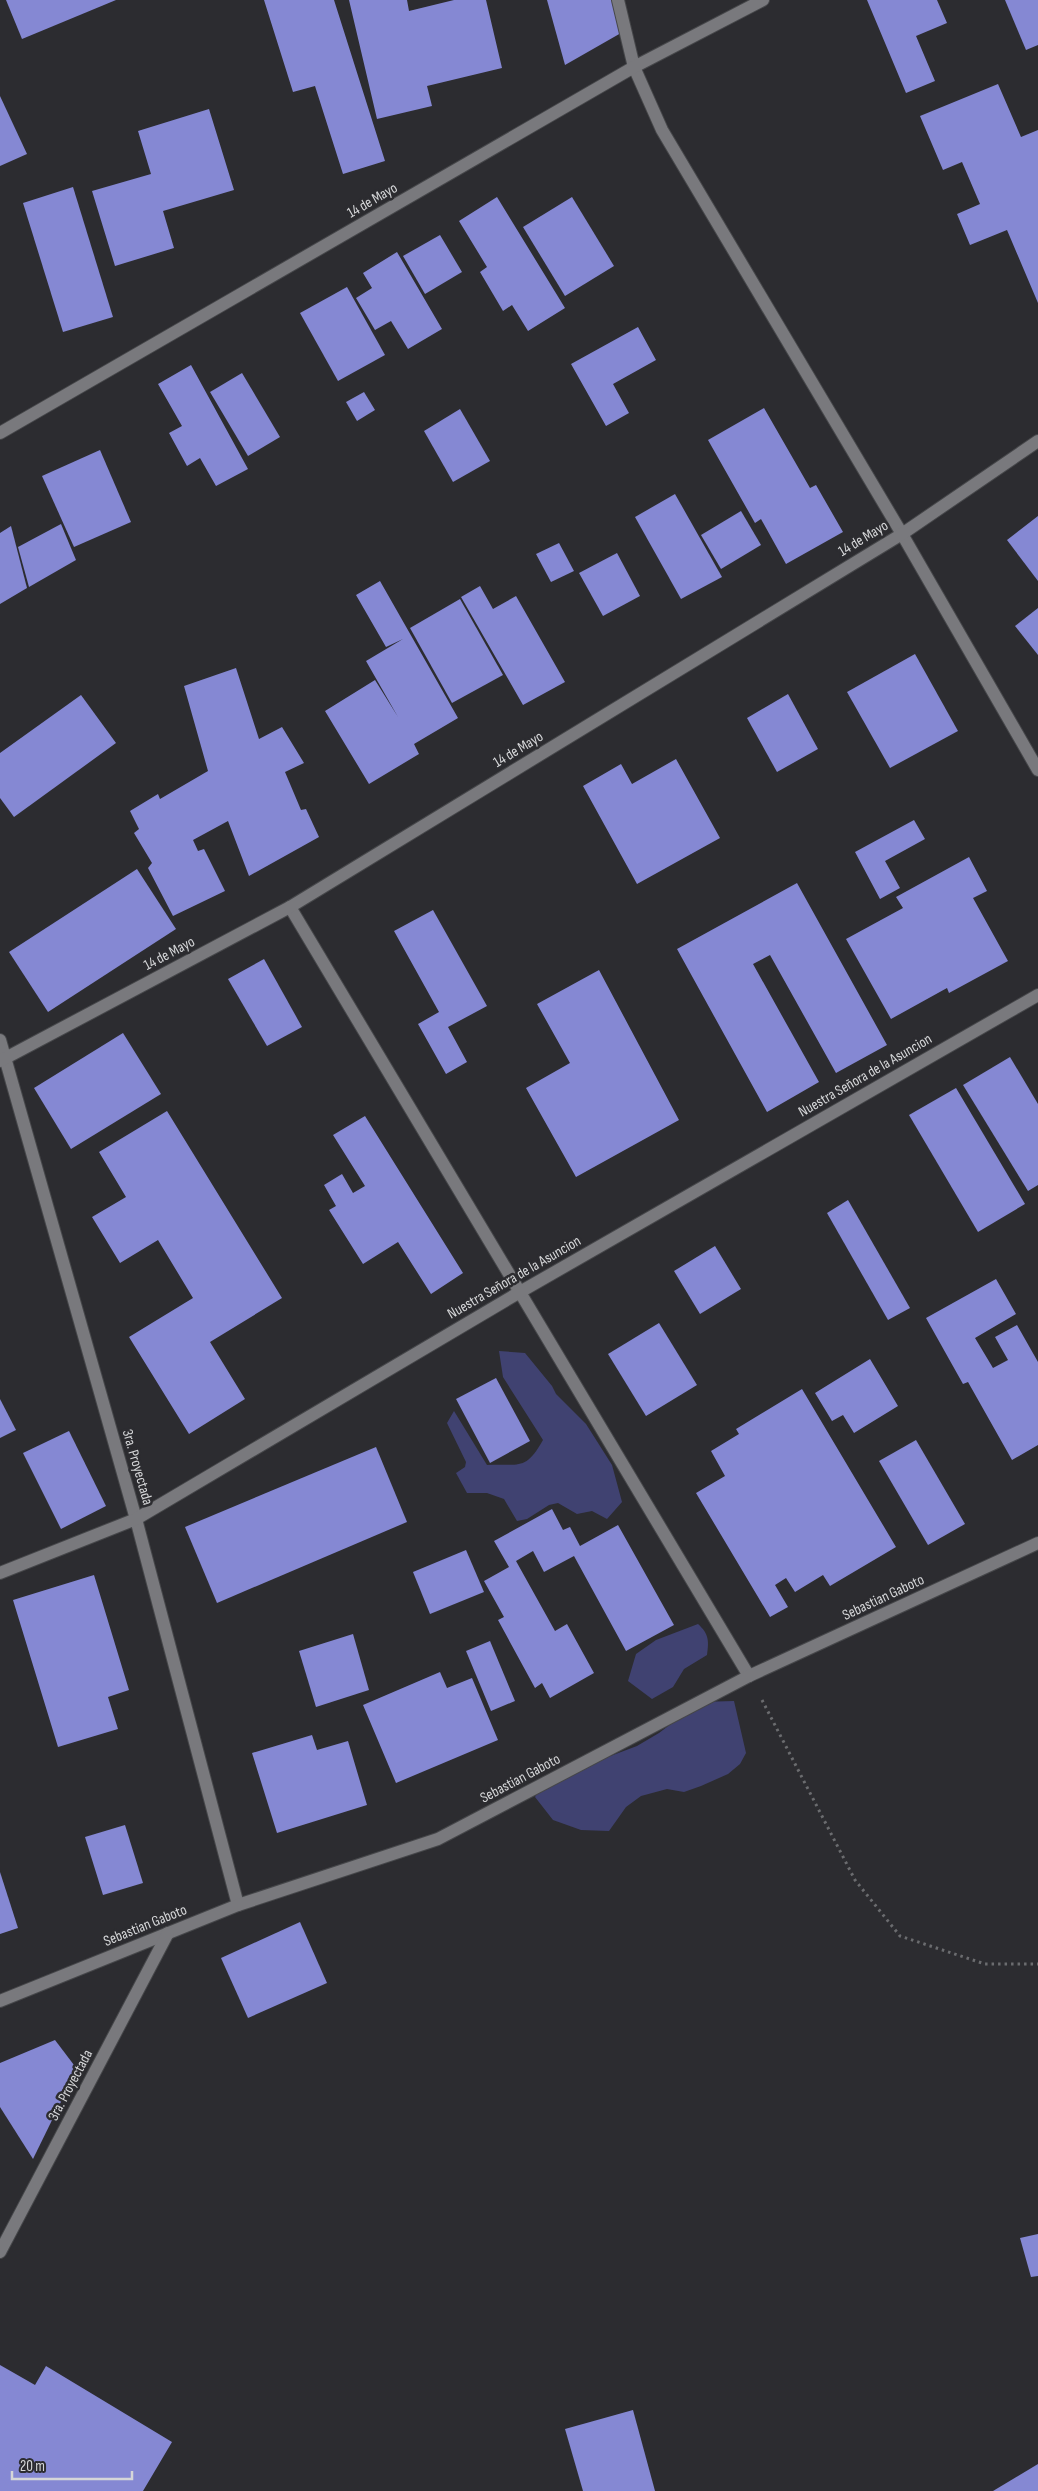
<svg xmlns="http://www.w3.org/2000/svg" width="1038" height="2491" viewBox="0 0 1038 2491" font-family="'Sofia Sans Condensed',sans-serif">
	<style>
		.green { fill: #404271 }
		.building { fill: #8588d3 }
		.lines { fill: none; stroke-linecap: round; stroke-linejoin: round }
		.minor-casing { stroke: #46474a; stroke-width: 14 }
		.path { stroke: #6b6c6f; stroke-width: 3; stroke-dasharray: 2.5 4; stroke-linecap: butt }
		.minor { stroke: #79797d; stroke-width: 12 }
		.labels { text-anchor: middle; stroke-width: 5; stroke-linejoin: round; paint-order: stroke }
		.street-label { font-size: 15px; fill: #d5d6d8; stroke: #2c2c30 }
	</style>
	<rect width="100%" height="100%" fill="#2c2c30"/>
	<!-- green -->
	<g class="green">
		<path d="M499,1351L525,1353L552,1386L556,1394L586,1424L612,1465L622,1502L607,1519L592,1511L577,1514L558,1503L549,1505L527,1519L517,1521L504,1499L487,1493H467L456,1473L465,1467L466,1462L447,1423L454,1411L487,1465C519,1463 525,1472 543,1440L503,1377Z"/>
		<path d="M698,1624C709,1634 709,1641 707,1655L684,1669L673,1687L652,1699L628,1681L636,1654L656,1640Z"/>
		<path d="M734,1701L746,1753L740,1764L728,1774L701,1786L684,1792L667,1789L641,1796L626,1807L609,1831L581,1830L553,1820L535,1797L544,1781L637,1746L659,1733L700,1702Z"/>
	</g>
	<!-- building -->
	<g class="building">
		<path d="M6,0H116L22,39Z"/>
		<path d="M264,0H334L385,161L343,174L315,86L293,92Z"/>
		<path d="M349,0H407L409,11L454,0H486L502,68L427,86L432,106L377,119Z"/>
		<path d="M547,0H612L621,33L565,65Z"/>
		<path d="M867,0H937L947,23L916,36L935,81L906,93Z"/>
		<path d="M1005,0H1038V45L1026,50Z"/>
		<path d="M998,84L1021,137L1038,130V303L1007,230L970,245L957,214L980,204L962,162L943,170L920,116Z"/>
		<path d="M0,96L27,154L0,166Z"/>
		<path d="M209,109L234,190L163,211L174,248L115,266L92,191L151,174L138,131Z"/>
		<path d="M73,187L113,317L63,332L23,203Z"/>
		<path d="M497,197L565,308L528,331L512,305L503,311L480,272L487,267L459,221Z"/>
		<path d="M572,197L614,266L565,296L523,227Z"/>
		<path d="M440,235L462,272L425,294L403,256Z"/>
		<path d="M397,252L442,329L408,349L391,321L375,330L356,298L372,288L363,273Z"/>
		<path d="M347,287L385,355L338,381L300,313Z"/>
		<path d="M638,327L656,360L613,384L629,413L606,426L571,364Z"/>
		<path d="M191,365L248,469L216,486L200,458L187,466L169,433L182,426L158,384Z"/>
		<path d="M242,373L280,437L248,456L210,392Z"/>
		<path d="M364,392L375,410L357,421L346,402Z"/>
		<path d="M764,408L810,488L816,485L843,532L786,564L761,519L755,523L708,440Z"/>
		<path d="M460,409L490,461L453,482L424,431Z"/>
		<path d="M100,450L131,522L74,547L42,476Z"/>
		<path d="M675,494L722,577L681,599L635,517Z"/>
		<path d="M741,511L761,545L721,569L701,535Z"/>
		<path d="M1038,516V581L1007,540Z"/>
		<path d="M61,524L76,560L29,587L18,547Z"/>
		<path d="M11,526L27,588L0,604V533Z"/>
		<path d="M559,543L574,571L551,582L536,554Z"/>
		<path d="M617,553L640,596L603,616L579,573Z"/>
		<path d="M380,581L458,718L414,744L419,754L369,784L325,711L375,680L398,717L366,661L403,639L386,647L356,595Z"/>
		<path d="M480,586L493,609L516,596L565,682L523,705L461,597Z"/>
		<path d="M460,599L503,675L452,703L410,628Z"/>
		<path d="M1038,608V655L1015,626Z"/>
		<path d="M915,654L958,731L890,768L847,692Z"/>
		<path d="M236,668L259,739L282,727L304,763L285,772L301,810L306,809L319,837L249,876L228,821L193,840L198,851L204,849L225,891L173,916L148,868L152,863L134,833L139,829L130,811L158,794L160,799L208,771L184,686Z"/>
		<path d="M788,694L818,749L777,772L747,718Z"/>
		<path d="M81,695L116,743L14,817L0,798V753Z"/>
		<path d="M676,759L720,838L637,884L583,786L621,764L632,784Z"/>
		<path d="M914,820L925,839L885,861L900,888L880,899L855,852Z"/>
		<path d="M969,857L987,891L973,898L1008,961L949,993L947,988L891,1019L846,939L903,908L896,897Z"/>
		<path d="M137,869L176,929L48,1012L9,952Z"/>
		<path d="M797,883L887,1045L836,1073L770,955L753,964L819,1082L767,1112L677,949Z"/>
		<path d="M433,910L487,1006L448,1027L467,1062L446,1074L418,1024L439,1012L394,931Z"/>
		<path d="M264,959L302,1027L267,1046L228,979Z"/>
		<path d="M599,970L679,1120L576,1177L526,1088L570,1063L537,1004Z"/>
		<path d="M123,1033L161,1094L71,1149L34,1088Z"/>
		<path d="M1010,1057L1038,1104V1185L1028,1191L963,1085Z"/>
		<path d="M956,1088L1025,1204L978,1232L909,1115Z"/>
		<path d="M167,1111L282,1298L210,1342L245,1399L189,1434L129,1337L193,1298L158,1240L120,1263L92,1217L126,1197L99,1152Z"/>
		<path d="M365,1116L463,1273L431,1294L398,1242L363,1264L329,1210L336,1206L324,1185L342,1174L353,1193L365,1186L333,1135Z"/>
		<path d="M848,1200L910,1308L888,1320L827,1213Z"/>
		<path d="M715,1246L741,1289L700,1314L674,1271Z"/>
		<path d="M996,1279L1016,1314L975,1338L993,1368L1008,1360L995,1337L1017,1325L1038,1362V1445L1012,1460L968,1382L963,1384L926,1318Z"/>
		<path d="M659,1323L697,1385L646,1416L608,1354Z"/>
		<path d="M870,1359L898,1406L854,1433L843,1415L832,1421L815,1393Z"/>
		<path d="M496,1378L530,1441L490,1463L456,1399Z"/>
		<path d="M802,1389L896,1547L830,1586L823,1575L795,1592L786,1578L775,1585L788,1607L770,1617L696,1493L725,1476L711,1451L739,1434L736,1429Z"/>
		<path d="M0,1399L16,1430L0,1438Z"/>
		<path d="M69,1431L106,1506L61,1529L23,1453Z"/>
		<path d="M916,1440L965,1524L928,1545L879,1461Z"/>
		<path d="M376,1447L407,1522L217,1603L185,1527Z"/>
		<path d="M552,1509L563,1530L570,1527L580,1546L618,1525L674,1625L626,1651L574,1556L544,1572L533,1551L516,1561L555,1631L567,1624L594,1673L550,1698L542,1683L535,1688L498,1620L504,1617L484,1581L509,1567L494,1541Z"/>
		<path d="M466,1550L484,1592L430,1614L413,1572Z"/>
		<path d="M94,1575L129,1690L108,1697L118,1729L58,1747L13,1600Z"/>
		<path d="M353,1634L369,1690L316,1707L299,1651Z"/>
		<path d="M490,1641L515,1701L491,1711L466,1651Z"/>
		<path d="M440,1672L447,1688L472,1678L498,1740L396,1783L363,1705Z"/>
		<path d="M312,1735L317,1750L348,1741L367,1805L277,1833L252,1753Z"/>
		<path d="M125,1825L143,1883L103,1895L85,1837Z"/>
		<path d="M0,1872L18,1928L0,1934Z"/>
		<path d="M300,1922L327,1983L248,2018L221,1958Z"/>
		<path d="M55,2040L77,2069L33,2159L0,2107V2063Z"/>
		<path d="M1038,2234V2276L1031,2277L1020,2238Z"/>
		<path d="M0,2365L35,2385L46,2366L172,2442L143,2491H0Z"/>
		<path d="M633,2410L655,2491H583L565,2429Z"/>
		<path d="M1038,2464V2491H993Z"/>
	</g>
	<g class="lines">
		<defs>
			<g id="minor">
				<path d="M618,0L634,67L662,130L902,534L1038,770"/>
				<path d="M0,433L634,67L763,0"/>
				<path d="M290,907L749,1676"/>
				<path d="M0,1040L136,1519L238,1905"/>
				<path d="M0,1061L290,907L902,534L1038,441"/>
				<path d="M0,1573L136,1519L520,1292L1038,995"/>
				<path d="M0,2001L238,1905L438,1839L749,1676L1038,1543"/>
				<path d="M0,2252L168,1933"/>
			</g>
		</defs>
		<!-- minor casing -->
		<use href="#minor" class="minor-casing"/>
		<!-- path -->
		<path class="path" d="M762,1700L855,1880L900,1936L985,1964H1038"/>
		<!-- minor -->
		<use href="#minor" class="minor"/>
	</g>
	<g class="labels">
		<!-- street labels -->
		<g class="street-label">
			<text transform="translate(372 200) rotate(-30)" y="5">14 de Mayo</text>
			<text transform="translate(863 538) rotate(-31)" y="5">14 de Mayo</text>
			<text transform="translate(518 749) rotate(-31)" y="5">14 de Mayo</text>
			<text transform="translate(169 953) rotate(-28)" y="5">14 de Mayo</text>
			<text transform="translate(865 1075) rotate(-30)" y="5">Nuestra Señora de la Asuncion</text>
			<text transform="translate(514 1277) rotate(-30)" y="5">Nuestra Señora de la Asuncion</text>
			<text transform="translate(138 1467) rotate(74)" y="5">3ra. Proyectada</text>
			<text transform="translate(883 1597) rotate(-25)" y="5">Sebastian Gaboto</text>
			<text transform="translate(520 1778) rotate(-28)" y="5">Sebastian Gaboto</text>
			<text transform="translate(145 1925) rotate(-22)" y="5">Sebastian Gaboto</text>
			<text transform="translate(70 2085) rotate(-62)" y="5">3ra. Proyectada</text>
		</g>
	</g>
	<!-- scale -->
	<path d="M12 2471v8h120v-8" fill="none" stroke="#d5d6d8" stroke-width="2.5"/>
	<text x="20" y="2471" font-size="15" fill="#d5d6d8" stroke="#2c2c30" stroke-width="4" paint-order="stroke">20 m</text>
</svg>
